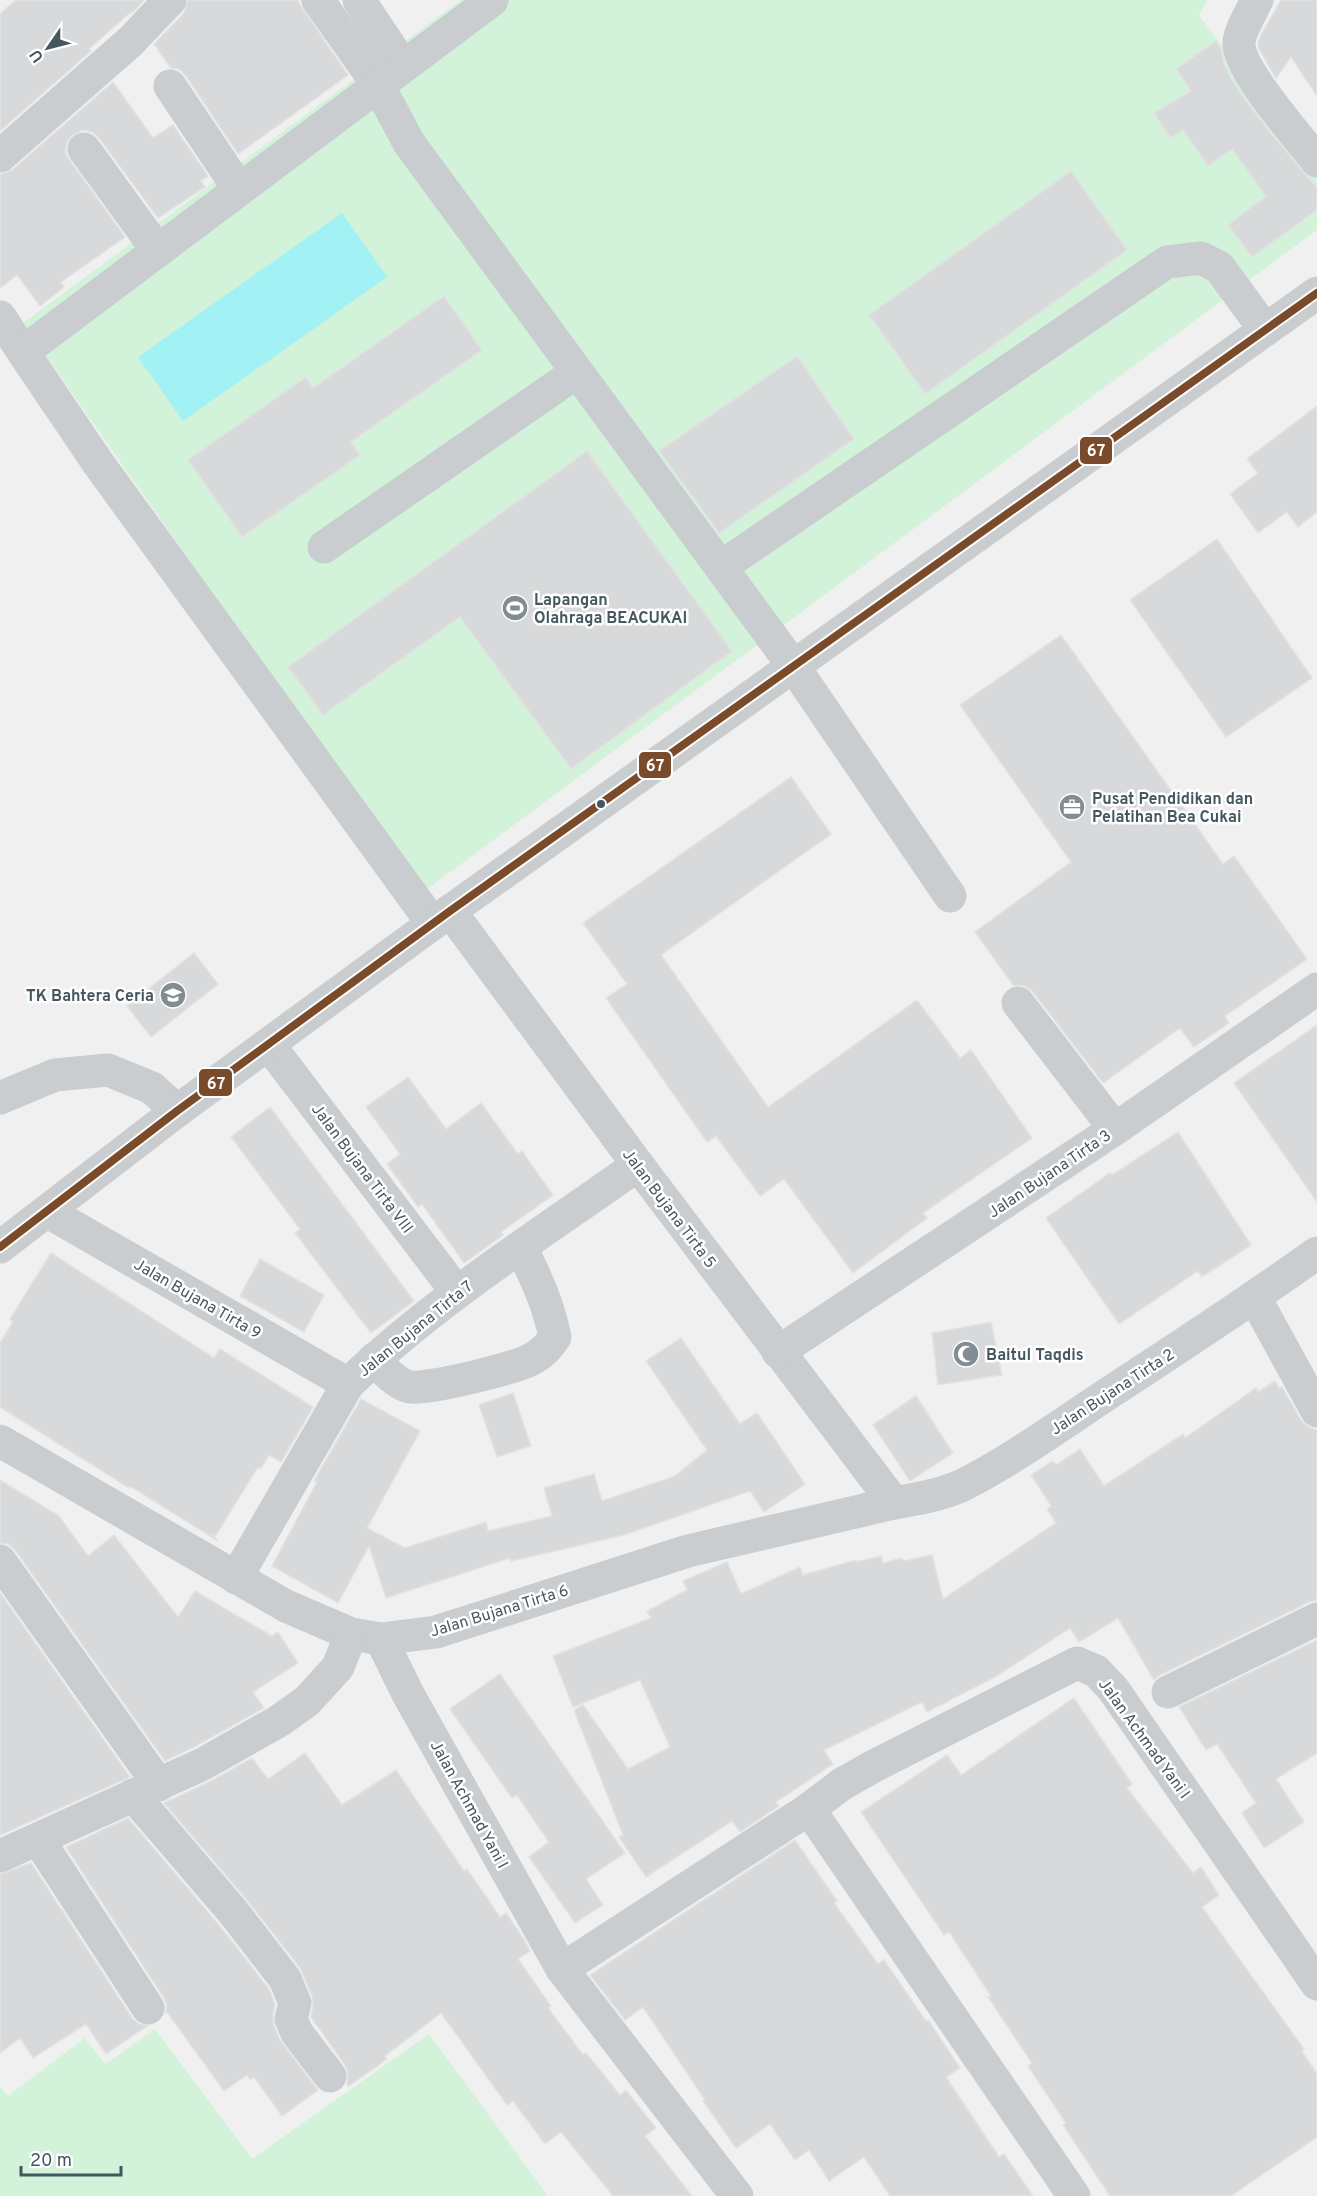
<svg xmlns="http://www.w3.org/2000/svg" width="1317" height="2196" viewBox="0 0 1317 2196" font-family="Overpass,sans-serif">
	<style>
		.green { fill: #d2f2d9 }
		.water { fill: #a2f1f4 }
		.building { fill: #d7d9da; stroke: #e2e2e3; stroke-width: 1.5 }
		.lines { fill: none; stroke-linecap: round; stroke-linejoin: round }
		.minor { stroke: #c9cdcf; stroke-width: 33 }
		.bus-1-casing { stroke: #fff; stroke-width: 12 }
		.bus-1 { stroke: #7a4b2a; stroke-width: 8 }
		.bus-dot { fill: #45575f; stroke: #fff; stroke-width: 2 }
		.labels { text-anchor: middle; stroke-width: 5; stroke-linejoin: round; paint-order: stroke }
		.poi-label { font-size: 16px; font-weight: bold; fill: #45575f; stroke: #fff; text-anchor: start }
		.street-label { font-size: 16px; fill: #45575f; stroke: #fff }
		.line-badge { stroke: #fff; stroke-width: 2 }
		.badge-label { font-size: 16px; text-anchor: middle; font-weight: bold; fill: #fff }
	</style>
	<rect width="100%" height="100%" fill="#f1f0f0"/>
	<!-- green -->
	<g class="green">
		<path d="M461,0H1207L1199,15L1317,175V230L422,893L23,323Z"/>
		<path d="M155,2029L252,2159L429,2034L548,2196H0V2086L8,2096L85,2038L105,2064Z"/>
	</g>
	<!-- water -->
	<path class="water" d="M342,213L387,277L183,421L138,357Z"/>
	<!-- building -->
	<g class="building">
		<path d="M16,0H144L132,13L131,12L89,49L91,51L0,131V14Z"/>
		<path d="M188,0H297L348,75L238,154L186,76L179,69L171,68L154,44L184,13Z"/>
		<path d="M1281,0H1317V96L1291,57L1276,78L1259,49L1258,42L1261,35Z"/>
		<path d="M1216,41L1221,48L1224,63L1231,78L1243,97L1270,132L1317,188V210L1252,257L1228,225L1266,196L1232,149L1208,166L1183,130L1170,138L1154,113L1191,91L1176,69Z"/>
		<path d="M113,82L153,138L173,125L208,176L201,181L205,187L158,218L99,138L92,132L83,130L74,134L67,142L65,152L69,159L125,237L61,282L64,287L40,306L17,275L0,288V174L12,170Z"/>
		<path d="M1071,171L1127,250L925,394L869,315Z"/>
		<path d="M444,296L482,350L351,442L360,455L242,537L188,460L306,377L313,388Z"/>
		<path d="M797,356L854,439L719,533L659,451Z"/>
		<path d="M1317,406V512L1298,527L1287,512L1258,533L1230,494L1258,473L1247,459Z"/>
		<path d="M587,451L732,651L571,769L460,617L323,715L288,667Z"/>
		<path d="M1217,539L1312,678L1226,737L1130,600Z"/>
		<path d="M1061,635L1223,864L1234,856L1307,959L1225,1016L1229,1023L1194,1047L1180,1028L1103,1083L1033,992L1025,986L1013,985L975,932L1071,862L960,705Z"/>
		<path d="M791,777L831,834L661,955L768,1107L917,1000L960,1058L971,1050L1032,1138L923,1213L927,1218L853,1273L784,1179L760,1196L716,1136L707,1142L606,998L627,984L583,923Z"/>
		<path d="M194,953L218,984L151,1037L127,1006Z"/>
		<path d="M1317,1025V1202L1234,1083Z"/>
		<path d="M408,1077L446,1129L481,1103L518,1154L522,1151L553,1195L501,1232L503,1235L464,1263L422,1204L418,1207L387,1164L400,1154L366,1107Z"/>
		<path d="M270,1107L414,1301L371,1333L295,1233L300,1229L231,1137Z"/>
		<path d="M1178,1132L1251,1245L1202,1277L1198,1271L1119,1324L1046,1218L1110,1173L1112,1175Z"/>
		<path d="M51,1253L214,1358L220,1349L313,1407L281,1462L269,1455L261,1468L258,1467L216,1535L213,1534L218,1541L130,1486L129,1488L0,1407V1343L13,1322L10,1319Z"/>
		<path d="M260,1259L324,1295L304,1332L240,1296Z"/>
		<path d="M991,1322L1002,1375L938,1385L932,1333Z"/>
		<path d="M681,1338L740,1424L757,1413L805,1484L764,1512L750,1491L624,1535L511,1561L510,1558L386,1598L369,1546L338,1603L272,1566L317,1482L314,1481L361,1399L420,1431L367,1528L405,1548L486,1522L488,1531L552,1516L544,1488L594,1474L602,1501L675,1476L707,1450L646,1361Z"/>
		<path d="M1275,1381L1279,1388L1282,1387L1301,1420L1308,1427L1317,1430V1600L1309,1602L1160,1675L1154,1680L1118,1618L1079,1642L1070,1628L995,1677L927,1712L922,1702L824,1750L833,1764L776,1802L779,1806L740,1832L732,1821L646,1877L619,1837L623,1835L574,1710L583,1705L628,1769L670,1747L640,1680L573,1707L553,1656L651,1618L647,1611L687,1590L683,1581L727,1562L741,1594L800,1567L803,1575L856,1560V1562L881,1556L883,1563L902,1558L903,1561L932,1555L943,1599L1056,1523L1047,1509L1051,1506L1031,1475L1053,1461L1056,1465L1080,1449L1104,1486L1183,1434L1185,1438L1256,1388L1258,1392Z"/>
		<path d="M513,1393L531,1446L497,1457L479,1405Z"/>
		<path d="M916,1396L953,1453L910,1481L873,1425Z"/>
		<path d="M0,1480L59,1516L88,1556L114,1535L178,1617L195,1591L272,1636L278,1632L298,1663L253,1692L264,1708L194,1747L165,1761L15,1550L8,1544L0,1543Z"/>
		<path d="M0,1593L130,1777L0,1835Z"/>
		<path d="M1317,1640V1753L1276,1779L1304,1822L1264,1848L1242,1813L1256,1803L1217,1744L1206,1750L1179,1707Z"/>
		<path d="M500,1674L625,1853L586,1879L603,1905L575,1923L529,1857L549,1842L517,1795L512,1798L450,1709Z"/>
		<path d="M1074,1698L1132,1784L1127,1788L1193,1873L1201,1867L1219,1895L1202,1907L1304,2049L1302,2051L1317,2074V2137L1231,2196H1110L1063,2125L1066,2123L1028,2066L1032,2063L988,1997L991,1996L949,1932L944,1935L861,1812L947,1755L961,1775Z"/>
		<path d="M305,1753L342,1805L396,1770L464,1871L467,1869L500,1917L506,1913L523,1938L530,1951L518,1959L551,2006L548,2008L583,2055L586,2053L620,2095L626,2090L656,2128L645,2136L692,2196H613L561,2132L545,2144L513,2101L507,2105L441,2013L385,2056L387,2059L349,2086L347,2084L348,2073L345,2065L311,2017L313,2008L312,1996L300,1968L248,1901L164,1803L211,1781L252,1758L268,1779Z"/>
		<path d="M128,1818L219,1925L269,1989L275,2004L273,2015L274,2026L280,2040L318,2090L282,2116L254,2077L250,2080L247,2075L224,2091L167,2012L165,2013L167,2006L164,1998L66,1847Z"/>
		<path d="M795,1840L837,1901L834,1903L878,1964L884,1960L926,2021L928,2020L960,2068L946,2077L999,2157L1004,2154L1033,2196H890L864,2157L829,2181L809,2150L795,2160L770,2124L736,2148L703,2101L705,2100L643,2007L625,2020L590,1975Z"/>
		<path d="M31,1863L132,2018L139,2024L147,2026L106,2054L86,2024L33,2058L20,2038L0,2053V1874Z"/>
	</g>
	<g class="lines">
		<!-- minor -->
		<g class="minor">
			<path d="M318,0L378,85L409,143L794,667L950,896"/>
			<path d="M359,0L403,66"/>
			<path d="M1257,0C1252,11 1239,32 1239,43C1238,70 1299,137 1317,161"/>
			<path d="M170,86L239,189"/>
			<path d="M84,149L158,251"/>
			<path d="M0,156L131,41L170,0"/>
			<path d="M0,317L23,352"/>
			<path d="M324,547L577,372"/>
			<path d="M721,567L1167,262L1201,258L1219,267L1265,330"/>
			<path d="M450,911L638,1165L894,1503"/>
			<path d="M433,924L98,463L23,352L492,0"/>
			<path d="M1018,1003L1115,1129"/>
			<path d="M269,1045L456,1291"/>
			<path d="M0,1098L55,1075L108,1070L152,1088L177,1111"/>
			<path d="M48,1212L348,1384"/>
			<path d="M0,1247L177,1111L450,911L1317,293"/>
			<path d="M1255,1298L1317,1411"/>
			<path d="M778,1352L1115,1129L1317,989"/>
			<path d="M374,1359C383,1369 396,1384 410,1387C427,1390 516,1368 532,1359C543,1353 548,1347 555,1337C548,1303 536,1278 521,1247"/>
			<path d="M0,1441L286,1606L351,1634L381,1639L436,1632L688,1551L894,1503C917,1499 940,1495 961,1486C1011,1461 1065,1422 1112,1391C1181,1346 1250,1301 1317,1253"/>
			<path d="M0,1561L159,1785"/>
			<path d="M236,1578L348,1384C436,1300 539,1235 638,1165"/>
			<path d="M381,1639L408,1694L562,1969L737,2196"/>
			<path d="M1168,1692L1317,1619"/>
			<path d="M133,1795L234,1913L285,1979L295,2003L291,2019L297,2033L330,2076"/>
			<path d="M809,1809L842,1784L874,1766L1077,1663L1096,1671L1113,1689L1317,1984"/>
			<path d="M38,1839L148,2008"/>
			<path d="M0,1856L203,1764L279,1721L307,1701L338,1667L351,1634"/>
			<path d="M562,1969L809,1809L1074,2196"/>
		</g>
		<defs>
			<path id="bus-1" d="M0,1247L177,1111L450,911L1317,293"/>
		</defs>
		<!-- bus-1 casing -->
		<use href="#bus-1" class="bus-1-casing"/>
		<!-- bus-1 -->
		<use href="#bus-1" class="bus-1"/>
	</g>
	<!-- icons -->
	<defs>
		<symbol id="stadium-disc" viewBox="-11 -11 22 22"><circle r="9.5" fill="#818d92" stroke="#fff"/><path d="M0-5a6.5 5 0 1 0 0 10a6.5 5 0 1 0 0-10ZM-3.5-1.8h7v3.6h-7Z" fill="#fff"/></symbol>
		<symbol id="office-disc" viewBox="-11 -11 22 22"><circle r="9.5" fill="#818d92" stroke="#fff"/><path d="M-6-3h4V-5.5h4V-3h4V5H-6ZM-1-4.5V-3h2v-1.5ZM-6 0V1H6V0Z" fill="#fff"/></symbol>
		<symbol id="school-disc" viewBox="-11 -11 22 22"><circle r="9.5" fill="#818d92" stroke="#fff"/><path d="M0-5L7-2L0 1L-7-2ZM-4 1L0 2.5L4 1V4Q0 6-4 4Z" fill="#fff"/></symbol>
		<symbol id="mosque-disc" viewBox="-11 -11 22 22"><circle r="9.5" fill="#818d92" stroke="#fff"/><path d="M3.5-4.9A6 6 0 1 0 3.5 4.9A5 5 0 1 1 3.5-4.9Z" fill="#fff"/></symbol>
	</defs>
	<g fill-rule="evenodd">
		<use href="#stadium-disc" x="500" y="593" width="30" height="30"/>
		<use href="#office-disc" x="1057" y="792" width="30" height="30"/>
		<use href="#school-disc" x="158" y="980" width="30" height="30"/>
		<use href="#mosque-disc" x="951" y="1339" width="30" height="30"/>
	</g>
	<!-- markers -->
	<circle class="bus-dot" cx="601" cy="804" r="5"/>
	<g class="labels">
		<!-- poi labels -->
		<g class="poi-label">
			<text x="534" y="605">Lapangan<tspan x="534" dy="18">Olahraga BEACUKAI</tspan></text>
			<text x="1092" y="804">Pusat Pendidikan dan<tspan x="1092" dy="18">Pelatihan Bea Cukai</tspan></text>
			<text x="154" y="1001" text-anchor="end">TK Bahtera Ceria</text>
			<text x="986" y="1360">Baitul Taqdis</text>
		</g>
		<!-- street labels -->
		<g class="street-label">
			<text transform="translate(363 1168) rotate(53)" y="6">Jalan Bujana Tirta VIII</text>
			<text transform="translate(1049 1173) rotate(-34)" y="6">Jalan Bujana Tirta 3</text>
			<text transform="translate(670 1208) rotate(53)" y="6">Jalan Bujana Tirta 5</text>
			<text transform="translate(198 1298) rotate(30)" y="6">Jalan Bujana Tirta 9</text>
			<text transform="translate(415 1328) rotate(-39)" y="6">Jalan Bujana Tirta 7</text>
			<text transform="translate(1112 1391) rotate(-33)" y="6">Jalan Bujana Tirta 2</text>
			<text transform="translate(499 1610) rotate(-17)" y="6">Jalan Bujana Tirta 6</text>
			<text transform="translate(1145 1738) rotate(54)" y="6">Jalan Achmad Yani I</text>
			<text transform="translate(470 1804) rotate(61)" y="6">Jalan Achmad Yani I</text>
		</g>
	</g>
	<g class="line-badge">
		<rect x="1079" y="436" width="34" height="29" rx="6" fill="#7a4b2a"/>
		<rect x="638" y="751" width="34" height="28" rx="6" fill="#7a4b2a"/>
		<rect x="198" y="1068" width="35" height="29" rx="6" fill="#7a4b2a"/>
	</g>
	<g class="badge-label">
		<text x="1096" y="456">67</text>
		<text x="655" y="771">67</text>
		<text x="216" y="1089">67</text>
	</g>
	<!-- north arrow -->
	<g transform="translate(48 48) rotate(235)" stroke="#ffffff" stroke-width="4.5" paint-order="stroke">
	<path d="M0-4.5L10 22L0 15L-10 22Z" fill="#45575f"/>
	<text y="-9" font-size="16" font-weight="bold" text-anchor="middle" fill="#45575f">U</text>
	</g>
	<!-- scale -->
	<path d="M21 2166v9h100v-9" fill="none" stroke="#45575f" stroke-width="3"/>
	<text x="30" y="2166" font-size="18" fill="#45575f" stroke="#ffffff" stroke-width="4.5" paint-order="stroke">20 m</text>
</svg>
